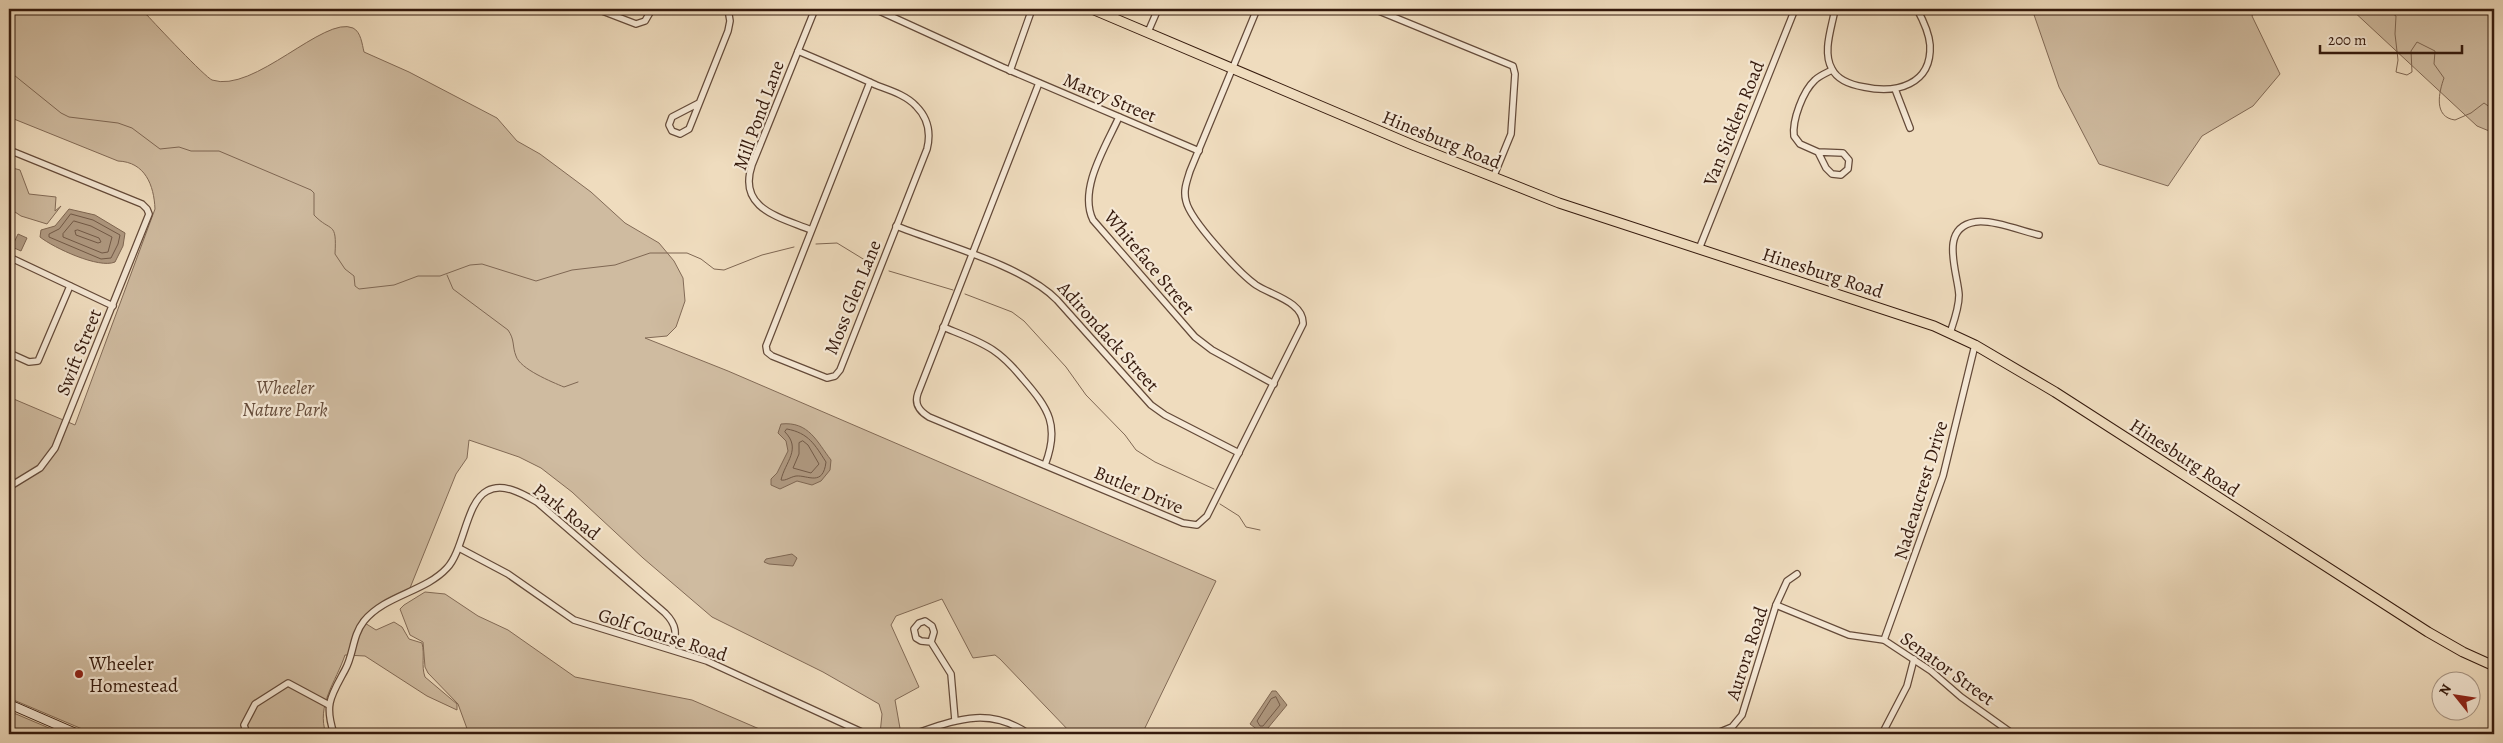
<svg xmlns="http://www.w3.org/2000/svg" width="2503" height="743" viewBox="0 0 2503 743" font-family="Alegreya,serif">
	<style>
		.green { fill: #cfbba0; stroke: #826a56 }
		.water { fill: #b09a82; stroke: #7f6753 }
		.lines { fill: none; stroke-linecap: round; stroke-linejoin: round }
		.shore { stroke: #725a48; stroke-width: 1 }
		.stream { stroke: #7f6753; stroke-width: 1 }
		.street-casing { stroke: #644a39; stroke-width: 8 }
		.secondary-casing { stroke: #351a0d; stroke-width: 10 }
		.primary-casing { stroke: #351a0d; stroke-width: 11 }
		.street { stroke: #f5e8d5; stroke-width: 5.5 }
		.secondary { stroke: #f5e8d5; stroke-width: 8 }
		.primary { stroke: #efdcbe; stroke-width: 9 }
		.poi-dot { fill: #8f2418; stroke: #f5e8d5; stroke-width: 2 }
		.labels { text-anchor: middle; stroke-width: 4.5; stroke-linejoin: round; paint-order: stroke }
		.street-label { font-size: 19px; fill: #351a0d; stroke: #f5e8d5 }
		.park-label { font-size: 19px; font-style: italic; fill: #634a39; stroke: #f5e8d5 }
		.poi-label { font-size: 19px; fill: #351a0d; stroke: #f5e8d5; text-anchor: start }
	</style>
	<rect width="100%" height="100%" fill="#efdcbe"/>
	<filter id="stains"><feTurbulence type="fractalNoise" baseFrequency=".004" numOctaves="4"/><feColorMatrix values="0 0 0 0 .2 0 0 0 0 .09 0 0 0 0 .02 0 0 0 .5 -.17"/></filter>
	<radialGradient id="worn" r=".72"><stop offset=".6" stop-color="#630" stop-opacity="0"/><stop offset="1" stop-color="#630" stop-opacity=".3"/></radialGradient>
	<!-- green -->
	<g class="green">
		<path d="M9,9H134L147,15C156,25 205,77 212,80C254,94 324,15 353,28C361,32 362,44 364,52L409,72L497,118L517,141L540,154L591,192L625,223L659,243L674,261L683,278L685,301L676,327L667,336L645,338L728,371L1216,581L1142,734H1072L1000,659L995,655L973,658L942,599L896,616L891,625L919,687L895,700L901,734H880L882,714L879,704L823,672L712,617L643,558L572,492L541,468L519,457L469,440L467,458L456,474L410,588L373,608L360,620L376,630L394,622L402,627L409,639L422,643C425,655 421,666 425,677L457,704V710L427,696L365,656L345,655C336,682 316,705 326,734H94L9,698V397L75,425L155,209C154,185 145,162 118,161L9,117Z"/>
		<path d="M2032,9H2255L2252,16L2280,74L2253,106L2202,136L2168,186L2099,164L2059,87Z"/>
		<path d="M2351,9H2487L2494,15V133L2477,126Z"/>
		<path d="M9,167L20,170L29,194L56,197L55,211L61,206L47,224L21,216L9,208Z"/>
		<path d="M425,592L445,594L478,616L508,630L575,677L692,700L771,734H469L458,704L428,673L425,667L423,642L410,635L400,609L404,605Z"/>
		<path d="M9,711L63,734H9Z"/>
	</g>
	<!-- water -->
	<g class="water">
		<path d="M69,209L95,215L125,233L123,246L115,262C99,269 54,248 40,237L41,230L55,226Z"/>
		<path d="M18,234L27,238L21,251L12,247Z"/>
		<path d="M781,424C809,421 817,442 831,460L830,470L821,481L812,485L797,481L780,489L771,485V479L777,473L788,451L786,441L778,433Z"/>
		<path d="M792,554L797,558L793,566L769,564L764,562L766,559Z"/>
		<path d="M1272,691H1276L1287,705L1263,734L1250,724Z"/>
	</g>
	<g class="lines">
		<!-- shore -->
		<g class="shore">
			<path d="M71,214L93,220L120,235L118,244L111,258L101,259L49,237V234L59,229Z"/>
			<path d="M74,221L91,226L112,237L108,252L102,253L63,237V234Z"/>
			<path d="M78,230L99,238L101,242L98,243L76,235L75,231Z"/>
			<path d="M787,429C809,433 815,445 826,462C823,487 808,475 796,476C790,477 786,481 781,480C785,462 802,449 785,432Z"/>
			<path d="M803,441L808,445L819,464L811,473L793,468L799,454V443Z"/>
			<path d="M1276,697L1280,705L1263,726H1260L1257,721L1271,699Z"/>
		</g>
		<!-- stream -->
		<g class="stream">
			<path d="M2386,9L2396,16L2395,34L2398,60L2396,72L2407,75L2412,72L2411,51L2417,42L2435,51L2434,64L2444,78C2439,92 2433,117 2455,120L2471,113L2484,103L2494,110"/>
			<path d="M9,71L61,113L69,117L118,123L132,128L160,149L179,147L191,151H219L311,190L314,193V215C331,233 337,220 335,254L345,269L354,276L355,286L359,289L394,285L418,276H440L470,265L482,264L536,281L572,270L615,265L650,253H687L701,259L714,269L724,270L762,255L794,247"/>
			<path d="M816,244L837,243L873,265"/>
			<path d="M889,271L953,290"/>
			<path d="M447,275L453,289L508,330C515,340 512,346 516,356C520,369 552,382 564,387L578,382"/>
			<path d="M965,294L1012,312L1024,321L1066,367L1086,395L1125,435L1136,450L1155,462L1214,489"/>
			<path d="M1220,504L1239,516L1246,527L1260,530"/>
		</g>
		<defs>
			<g id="street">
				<path d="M597,9L636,24L645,21L652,9"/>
				<path d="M875,9L1002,67L1199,151"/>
				<path d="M1374,9L1513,66L1515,74L1511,134L1493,178"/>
				<path d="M1835,9C1832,27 1822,52 1832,69C1838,81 1852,85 1864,87C1896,94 1932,85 1930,45C1929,32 1923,20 1917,9"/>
				<path d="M1148,32L1158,9"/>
				<path d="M798,51C824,62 850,73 876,85C889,90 906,95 916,106C928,118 931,133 927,149L840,370L835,376L827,378L772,356L767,352L766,346L870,82"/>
				<path d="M1010,71L1032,9"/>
				<path d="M1039,83L918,393C914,404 919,411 929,417L1183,523L1197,525L1207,516L1303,324C1304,302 1271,295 1256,285C1239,273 1190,220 1186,201C1183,190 1187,181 1190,171L1257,9"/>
				<path d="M1895,89L1910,128"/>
				<path d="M699,103L672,117L669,125L672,131L680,134L689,129L728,31L730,21L728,9"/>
				<path d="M1119,117C1106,146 1078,189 1093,220L1195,337L1212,350L1274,384"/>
				<path d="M9,150L142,204L147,209L149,214L55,448L40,468L9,487"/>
				<path d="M1818,152L1843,153L1849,160L1848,169L1841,175L1832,174L1826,168L1818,152L1800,144L1794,136C1792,120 1803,91 1815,80C1819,76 1826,73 1832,70"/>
				<path d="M896,226C942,244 1024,266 1057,300L1151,405L1165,415L1239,453"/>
				<path d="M811,230C780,217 737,209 752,165L815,9"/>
				<path d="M1699,249L1795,9"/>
				<path d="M9,257L113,306"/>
				<path d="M943,327C960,334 978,340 993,350C1005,358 1014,368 1023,379C1049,409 1060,426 1045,465"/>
				<path d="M1950,333C1954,321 1959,308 1959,295C1958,273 1938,228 1975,222C1991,219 2022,231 2039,235"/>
				<path d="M9,353L29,362L38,361L70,286"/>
				<path d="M459,548L508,574L574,620L707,661L866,734"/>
				<path d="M1776,605L1849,635L1884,640L1931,671L1961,697L2013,734"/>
				<path d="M1884,640L1943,476L1975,345"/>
				<path d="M931,642L921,641L916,638L914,629L919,623L925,621L932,626L934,632L931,642L951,674L955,720"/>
				<path d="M247,734L244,725L255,704L288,683L329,705"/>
				<path d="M334,734C324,704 331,696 345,670C354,654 352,636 364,621C385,595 425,592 447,568C464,550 466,502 487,491C503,482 523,494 537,502L665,613C677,625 677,634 672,649"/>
				<path d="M914,734C956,720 988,706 1029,734"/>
				<path d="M1715,734L1732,727L1742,715L1776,605L1787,581L1797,574"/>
				<path d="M1882,734L1907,686L1914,659"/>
			</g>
			<path id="secondary" d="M9,704L78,734"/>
			<path id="primary" d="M1092,9L1415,146L1559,203L1934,326L1975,345L2055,392L2428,632L2463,652L2494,666"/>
		</defs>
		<!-- street casing -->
		<use href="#street" class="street-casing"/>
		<!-- secondary casing -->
		<use href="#secondary" class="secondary-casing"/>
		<!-- primary casing -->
		<use href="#primary" class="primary-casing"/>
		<!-- street -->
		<use href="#street" class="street"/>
		<!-- secondary -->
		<use href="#secondary" class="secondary"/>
		<!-- primary -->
		<use href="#primary" class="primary"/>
	</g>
	<!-- markers -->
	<circle class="poi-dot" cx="79" cy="674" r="5"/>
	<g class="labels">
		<!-- street labels -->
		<g class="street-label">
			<text transform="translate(1110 97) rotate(23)" y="7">Marcy Street</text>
			<text transform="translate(758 115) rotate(-70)" y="7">Mill Pond Lane</text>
			<text transform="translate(1733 123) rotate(-68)" y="7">Van Sicklen Road</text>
			<text transform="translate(1442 139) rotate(22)" y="7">Hinesburg Road</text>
			<text transform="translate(1150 262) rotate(50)" y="7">Whiteface Street</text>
			<text transform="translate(1823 272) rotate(18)" y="7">Hinesburg Road</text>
			<text transform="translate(852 297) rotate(-68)" y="7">Moss Glen Lane</text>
			<text transform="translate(1109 336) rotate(48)" y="7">Adirondack Street</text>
			<text transform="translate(78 352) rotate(-68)" y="7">Swift Street</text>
			<text transform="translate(2185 457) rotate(33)" y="7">Hinesburg Road</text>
			<text transform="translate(1139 489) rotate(23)" y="7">Butler Drive</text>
			<text transform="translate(1920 490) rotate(-73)" y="7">Nadeaucrest Drive</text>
			<text transform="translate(567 511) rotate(38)" y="7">Park Road</text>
			<text transform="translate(663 634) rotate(18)" y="7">Golf Course Road</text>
			<text transform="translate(1746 653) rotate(-72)" y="7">Aurora Road</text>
			<text transform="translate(1948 668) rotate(36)" y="7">Senator Street</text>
		</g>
		<!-- park labels -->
		<g class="park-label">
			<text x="285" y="394">Wheeler<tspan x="285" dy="22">Nature Park</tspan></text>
		</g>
		<!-- poi labels -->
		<g class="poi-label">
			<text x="89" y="670">Wheeler<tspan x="89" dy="22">Homestead</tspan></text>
		</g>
	</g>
	<!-- margin -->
	<rect width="2503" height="743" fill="none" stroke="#efdcbe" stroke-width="30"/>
	<rect x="10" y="10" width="2483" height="723" fill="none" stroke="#351a0d" stroke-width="2.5"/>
	<rect x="15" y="15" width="2473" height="713" fill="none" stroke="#351a0d"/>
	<!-- north arrow -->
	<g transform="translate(2456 696) rotate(300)"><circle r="24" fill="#f5e8d5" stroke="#a89685"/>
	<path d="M0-4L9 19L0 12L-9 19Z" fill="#8f2418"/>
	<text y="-8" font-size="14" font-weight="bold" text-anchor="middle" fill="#351a0d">N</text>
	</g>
	<!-- scale -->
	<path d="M2320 45v8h142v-8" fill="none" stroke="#351a0d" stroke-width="2.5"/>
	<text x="2328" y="45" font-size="15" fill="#351a0d" stroke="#f5e8d5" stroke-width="4" paint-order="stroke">200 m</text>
	<rect width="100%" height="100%" filter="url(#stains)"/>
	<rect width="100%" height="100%" fill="url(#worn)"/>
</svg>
